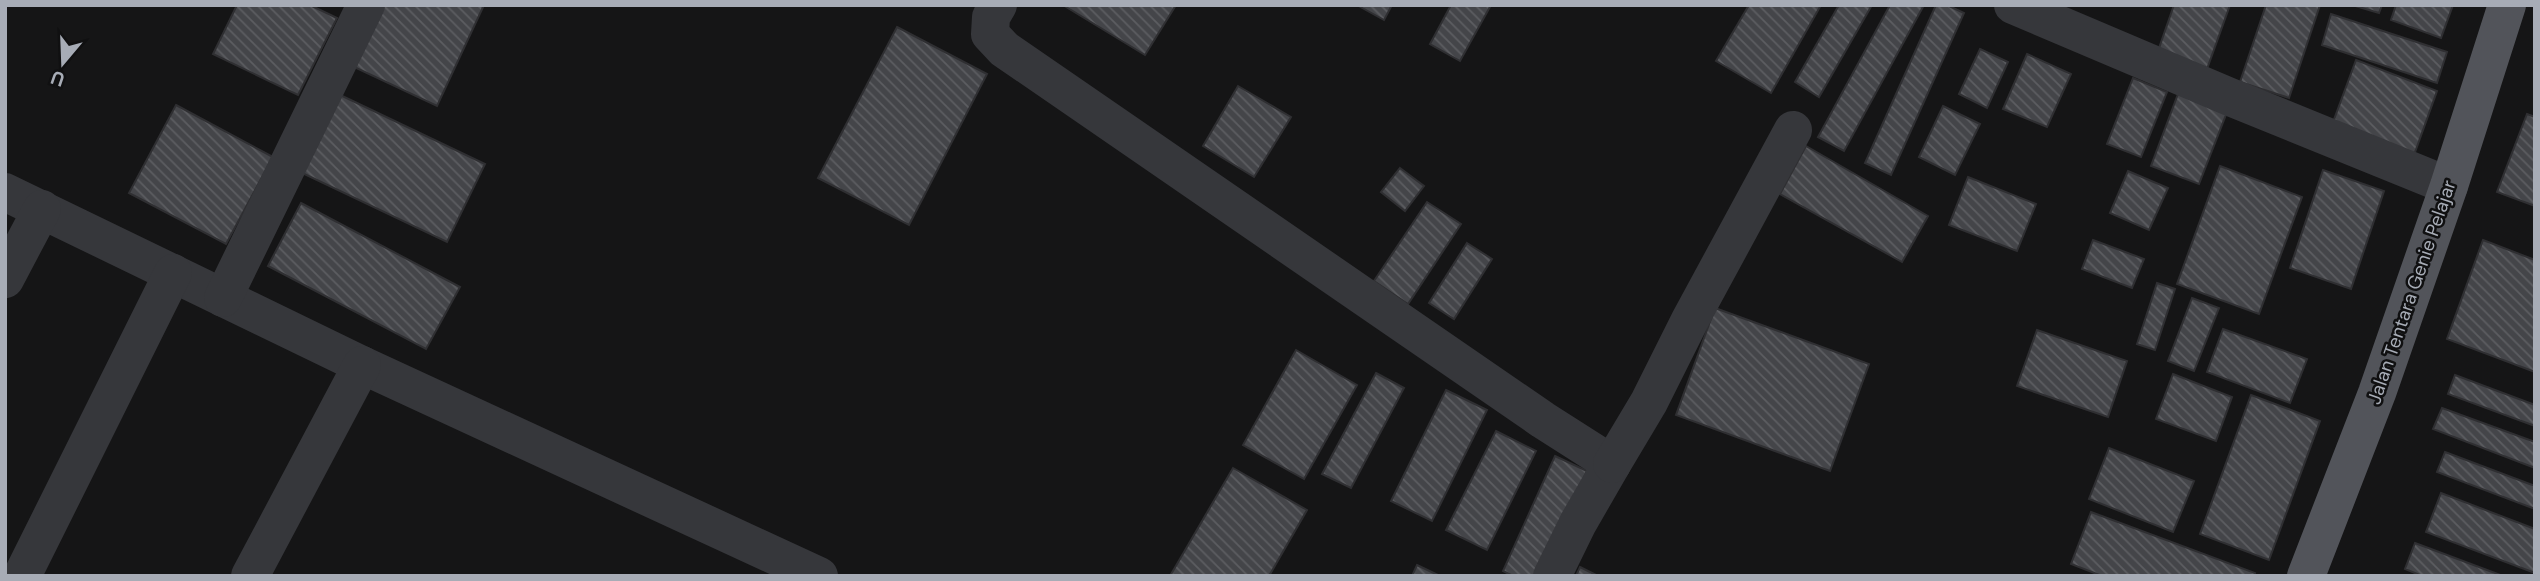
<svg xmlns="http://www.w3.org/2000/svg" width="2540" height="581" viewBox="0 0 2540 581" font-family="'DM Sans',sans-serif">
	<style>
		.building { fill: url(#building-back-hatch); stroke: #2f2f32; stroke-width: 2 }
		.lines { fill: none; stroke-linecap: round; stroke-linejoin: round }
		.street { stroke: #36373b; stroke-width: 38 }
		.primary { stroke: #52545a; stroke-width: 38 }
		.labels { text-anchor: middle; stroke-width: 5; stroke-linejoin: round; paint-order: stroke }
		.street-label { font-size: 19px; fill: #a7acb6; stroke: #101011 }
	</style>
	<defs>
		<pattern id="building-back-hatch" width="6" height="6" patternUnits="userSpaceOnUse" patternTransform="scale(1.75)"><rect width="6" height="6" fill="#444549"/><path d="M-1 5l2 2M0 0l6 6M5-1l2 2" fill="none" stroke="#5c5d61"/></pattern>
	</defs>
	<rect width="100%" height="100%" fill="#151516"/>
	<!-- building -->
	<g class="building">
		<path d="M237,5H310L337,18L298,95L213,54Z"/>
		<path d="M381,5H484L437,106L352,66Z"/>
		<path d="M1063,5H1176L1145,55Z"/>
		<path d="M1357,5H1392L1384,20Z"/>
		<path d="M1451,5H1491L1460,61L1430,44Z"/>
		<path d="M1749,5H1821L1771,93L1716,61Z"/>
		<path d="M1839,5H1872L1819,97L1795,82Z"/>
		<path d="M1890,5H1924L1844,151L1818,137Z"/>
		<path d="M1936,5H1947L1964,13L1891,175L1865,163Z"/>
		<path d="M2174,5H2230L2207,69L2158,51Z"/>
		<path d="M2266,5H2320L2289,98L2240,82Z"/>
		<path d="M2352,5H2382L2379,13Z"/>
		<path d="M2396,5H2453L2441,38L2391,20Z"/>
		<path d="M2331,14L2447,52L2437,83L2322,45Z"/>
		<path d="M897,27L987,74L909,225L818,178Z"/>
		<path d="M1980,49L2008,62L1987,108L1959,94Z"/>
		<path d="M2027,54L2071,74L2047,127L2003,109Z"/>
		<path d="M2356,60L2437,91L2414,155L2332,125Z"/>
		<path d="M2133,78L2167,92L2141,157L2107,144Z"/>
		<path d="M1238,86L1291,117L1254,177L1203,146Z"/>
		<path d="M336,93L485,164L447,242L298,171Z"/>
		<path d="M2178,94L2227,112L2199,184L2151,166Z"/>
		<path d="M176,105L273,157L226,244L129,193Z"/>
		<path d="M1943,106L1980,124L1955,175L1919,157Z"/>
		<path d="M2527,114L2535,117V206L2497,192Z"/>
		<path d="M1806,146L1928,216L1902,262L1780,194Z"/>
		<path d="M2220,166L2302,197L2259,314L2177,284Z"/>
		<path d="M1400,168L1424,186L1405,211L1381,192Z"/>
		<path d="M2323,170L2384,191L2351,289L2290,268Z"/>
		<path d="M2128,171L2168,188L2149,230L2110,213Z"/>
		<path d="M1968,177L2036,204L2017,251L1949,225Z"/>
		<path d="M1427,202L1461,224L1408,304L1374,281Z"/>
		<path d="M301,203L460,287L426,349L268,266Z"/>
		<path d="M2093,240L2144,259L2132,288L2082,269Z"/>
		<path d="M2483,240L2535,260V372L2447,339Z"/>
		<path d="M1467,243L1492,259L1454,319L1429,303Z"/>
		<path d="M2157,283L2175,289L2155,350L2137,344Z"/>
		<path d="M2192,298L2219,308L2194,371L2168,361Z"/>
		<path d="M1715,308L1869,364L1830,471L1676,415Z"/>
		<path d="M2223,329L2307,359L2290,403L2207,372Z"/>
		<path d="M2037,330L2127,361L2108,417L2017,386Z"/>
		<path d="M1296,350L1357,385L1304,479L1243,445Z"/>
		<path d="M1376,373L1404,388L1351,488L1322,474Z"/>
		<path d="M2173,374L2232,397L2216,441L2156,419Z"/>
		<path d="M2455,375L2535,405V426L2448,394Z"/>
		<path d="M1446,390L1487,410L1432,521L1391,501Z"/>
		<path d="M2251,395L2320,421L2269,560L2200,534Z"/>
		<path d="M2442,408L2535,442V468L2433,429Z"/>
		<path d="M1496,431L1536,451L1487,550L1446,530Z"/>
		<path d="M2109,448L2194,481L2173,532L2089,499Z"/>
		<path d="M2445,452L2535,486V509L2437,472Z"/>
		<path d="M1555,456L1587,471L1539,576H1513L1503,571Z"/>
		<path d="M1233,468L1307,510L1269,576H1170Z"/>
		<path d="M2441,493L2535,529V573L2426,532Z"/>
		<path d="M2091,512L2255,573L2254,576H2102L2071,564Z"/>
		<path d="M2415,543L2503,576H2422L2405,569Z"/>
		<path d="M1417,565L1440,576H1412Z"/>
		<path d="M1580,567L1598,576H1576Z"/>
	</g>
	<g class="lines">
		<!-- street -->
		<g class="street">
			<path d="M998,5L991,17L990,34L1004,49L1543,420L1612,464L1578,523L1552,576"/>
			<path d="M2013,5L2230,97L2449,186"/>
			<path d="M5,192L362,365L819,576"/>
			<path d="M5,279L42,209"/>
			<path d="M223,298L366,5"/>
			<path d="M1612,464L1649,402L1690,320L1793,130"/>
			<path d="M22,576L173,273"/>
			<path d="M250,576L362,365"/>
		</g>
		<!-- primary -->
		<path class="primary" d="M2306,576L2377,393L2449,186L2507,5"/>
	</g>
	<g class="labels">
		<!-- street labels -->
		<g class="street-label">
			<text transform="translate(2411 292) rotate(-71)" y="7">Jalan Tentara Genie Pelajar</text>
		</g>
	</g>
	<!-- border -->
	<rect width="2540" height="581" fill="none" stroke="#a7acb6" stroke-width="14"/>
	<!-- north arrow -->
	<g transform="translate(63 63) rotate(199)" stroke="#101011" stroke-width="5" paint-order="stroke">
	<path d="M0-5L12 26L0 18L-12 26Z" fill="#a7acb6"/>
	<text y="-10" font-size="19" font-weight="bold" text-anchor="middle" fill="#a7acb6">U</text>
	</g>
</svg>
